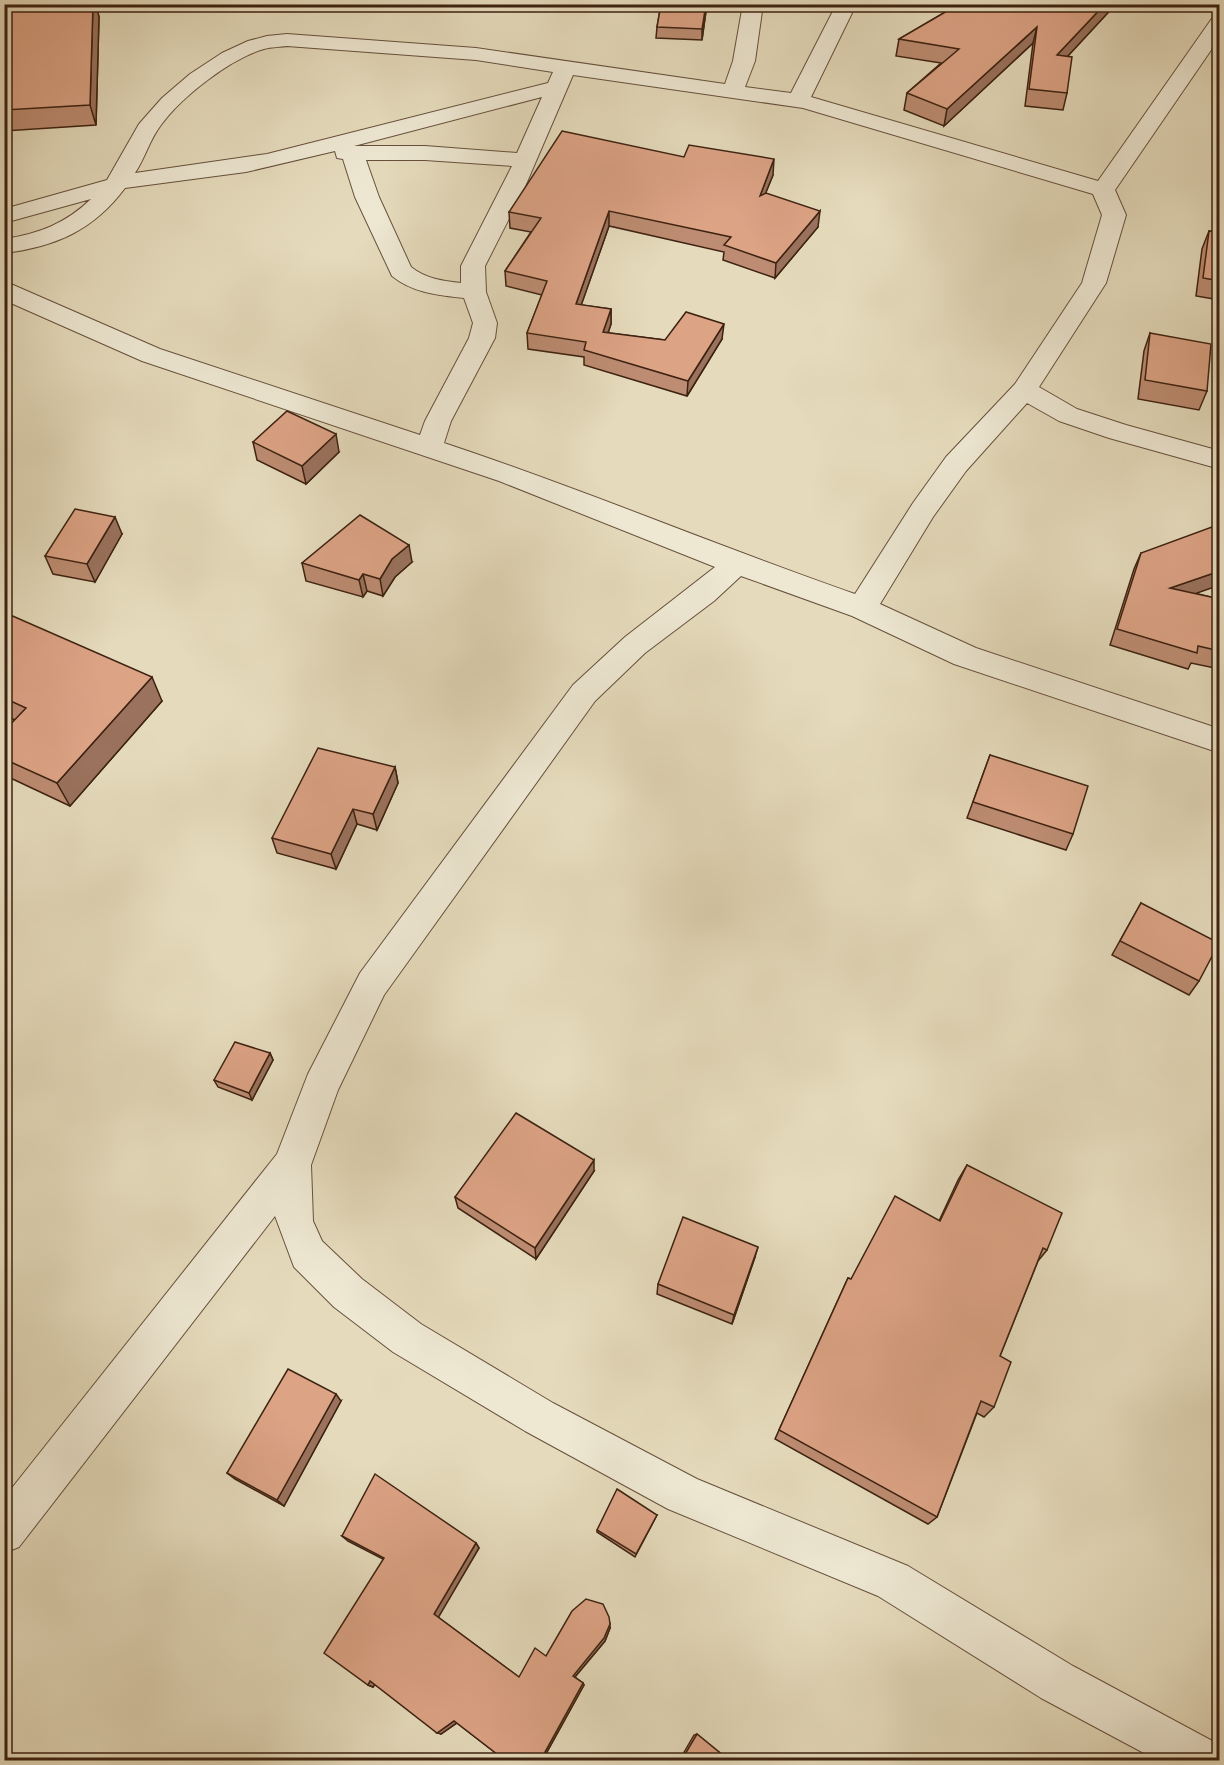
<svg xmlns="http://www.w3.org/2000/svg" width="1224" height="1765" viewBox="0 0 1224 1765" font-family="'Gentium Book Plus',serif">
	<style>
		.lines { fill: none; stroke-linecap: round; stroke-linejoin: round }
		.street-casing { stroke: #67503c; stroke-width: 2 }
		.street { fill: #eee8d3; fill-rule: evenodd }
		.wall { fill: #bd8c72; stroke: #3d2211; stroke-width: 1.5 }
		.shaded-wall { fill: #9a725d; stroke: #3d2211; stroke-width: 1.5 }
		.building { fill: #dca385; stroke: #3d2211; stroke-width: 1.5 }
	</style>
	<rect width="100%" height="100%" fill="#e5dbbc"/>
	<filter id="stains"><feTurbulence type="fractalNoise" baseFrequency=".00333" numOctaves="4"/><feColorMatrix values="0 0 0 0 .2 0 0 0 0 .09 0 0 0 0 .02 0 0 0 .5 -.17"/></filter>
	<radialGradient id="worn" r=".72"><stop offset=".6" stop-color="#630" stop-opacity="0"/><stop offset="1" stop-color="#630" stop-opacity=".3"/></radialGradient>
	<g class="lines">
		<defs>
			<path id="street" d="M743,4H763L755,61L745,87L791,93L832,13L835,9H849L852,13L811,97L1098,181L1213,17L1220,15V37L1115,190L1126,215L1106,283L1039,387L1077,409L1126,425L1220,451V469L1109,438L1059,421L1027,403L966,471L933,517L880,604L976,648L1220,729V753L954,664L852,616L741,576L714,601L645,653L595,701L384,995L338,1090L311,1165L313,1221L322,1241L362,1279L421,1324L553,1403L697,1479L908,1566L1073,1666L1218,1744L1220,1760H1157L1041,1698L878,1596L668,1509L525,1431L393,1352L334,1307L294,1267L275,1216L19,1547L4,1553V1498L277,1154L308,1074L360,973L573,685L625,637L715,567L499,481L142,361L4,300V281L160,349L420,435L425,421L469,338L473,323L464,298C438,295 413,293 392,276L355,197L343,159L337,158L335,151L246,172L125,188C94,230 55,247 4,253V239C39,234 66,223 91,199L4,223V209L107,180L139,124L162,98L190,74L222,53L248,41L267,36L287,34L476,48L725,84L733,61ZM287,46L476,60L553,72L548,83L267,154L135,173C145,158 150,139 161,125C181,97 231,58 264,49C271,47 280,47 287,46ZM573,75L803,108L1093,194L1102,215L1082,283L1015,384L946,457L913,503L855,594C717,546 583,489 444,443L451,421L495,338L497,323L486,292L485,266L524,189ZM542,97L517,153L425,146H354ZM366,160H425L512,166L461,266V283C443,281 426,279 411,267L379,197Z"/>
		</defs>
		<!-- street casing -->
		<use href="#street" class="street-casing"/>
		<!-- street -->
		<use href="#street" class="street"/>
	</g>
	<!-- wall -->
	<g class="wall">
		<path d="M4,4H96L99,17L96,125L4,131Z"/>
		<path d="M623,4H707L702,40L656,38L657,27L660,10Z"/>
		<path d="M959,4H1116L1067,57V93L1063,110L1025,106L1033,43L944,126L904,110L907,93L941,63L896,56L899,39Z"/>
		<path d="M684,157L773,175L765,194L818,227L775,278L723,260L724,252L609,226L581,305L611,309V324L608,333L665,340L722,339L687,396L584,365V357L528,349L527,333L542,295L506,286L505,271L531,232L510,228L509,212Z"/>
		<path d="M1209,231L1220,233V300L1196,296L1202,249Z"/>
		<path d="M1150,333L1207,391L1199,410L1138,399L1144,351Z"/>
		<path d="M253,442L339,452L306,484L257,460Z"/>
		<path d="M122,534L95,582L53,574L45,556Z"/>
		<path d="M1141,553L1220,585L1194,593L1220,599V669L1191,663L1188,669L1110,645L1134,569Z"/>
		<path d="M412,562L395,577L383,596L367,591L363,597L306,581L302,563Z"/>
		<path d="M4,617L162,701L70,806L4,775V731L15,720L4,715Z"/>
		<path d="M990,755L1073,834L1066,850L967,818Z"/>
		<path d="M395,767L398,783L377,830L357,824L336,869L277,853L272,838Z"/>
		<path d="M1141,903L1199,981L1189,995L1112,955Z"/>
		<path d="M270,1053L273,1060L252,1100L218,1087L214,1080Z"/>
		<path d="M967,1165L1047,1250L1038,1261L1000,1356L994,1407L984,1417L977,1413L937,1517L928,1524L775,1439L848,1278L851,1279L939,1221L958,1180Z"/>
		<path d="M594,1171L536,1259L458,1208L455,1197Z"/>
		<path d="M755,1257L732,1324L657,1294L658,1284Z"/>
		<path d="M341,1401L284,1506L235,1479L227,1473Z"/>
		<path d="M657,1515L656,1517L635,1557L597,1532V1530Z"/>
		<path d="M342,1536L476,1543L479,1548L438,1617L519,1677L546,1656L610,1628L605,1641L575,1677L583,1683L584,1685L542,1761H506L457,1723L441,1734L375,1684L373,1687L368,1685L383,1559L348,1541Z"/>
		<path d="M697,1734L730,1761H679L694,1735Z"/>
	</g>
	<!-- shaded-wall -->
	<g class="shaded-wall">
		<path d="M93,4H96L99,17L96,125L90,105Z"/>
		<path d="M706,4H707L702,40V29Z"/>
		<path d="M1105,4H1116L1053,72L1057,55Z"/>
		<path d="M1037,27L1033,43L944,126L947,109Z"/>
		<path d="M774,159L773,175L758,212L760,196Z"/>
		<path d="M609,211V226L576,320V304Z"/>
		<path d="M820,211L818,227L775,278L776,263Z"/>
		<path d="M611,309V324L603,347V332Z"/>
		<path d="M724,324L722,339L687,396L688,381Z"/>
		<path d="M336,434L339,452L306,484L302,466Z"/>
		<path d="M115,517L122,534L95,582L87,564Z"/>
		<path d="M409,545L412,562L395,577L383,596L380,579L392,559Z"/>
		<path d="M1220,571V585L1163,605L1170,588Z"/>
		<path d="M363,574L367,591L363,597L359,580Z"/>
		<path d="M152,677L162,701L70,806L57,783Z"/>
		<path d="M395,767L398,783L377,830L373,814Z"/>
		<path d="M353,809L357,824L336,869L331,854Z"/>
		<path d="M270,1053L273,1060L252,1100L249,1093Z"/>
		<path d="M594,1160V1171L536,1259L535,1248Z"/>
		<path d="M758,1247L755,1257L732,1324L734,1315Z"/>
		<path d="M336,1394L341,1401L284,1506L277,1500Z"/>
		<path d="M476,1543L479,1548L438,1618L434,1614Z"/>
		<path d="M610,1624V1628L605,1641L574,1678L573,1676Z"/>
		<path d="M370,1681L376,1683L373,1687L368,1685Z"/>
		<path d="M583,1683L584,1685L542,1761H540Z"/>
		<path d="M454,1721L458,1722L441,1734L437,1733Z"/>
	</g>
	<!-- building -->
	<g class="building">
		<path d="M4,4H93L90,105L4,110Z"/>
		<path d="M661,4H706L702,29L657,27Z"/>
		<path d="M959,4H1105L1057,55L1072,57L1067,93L1029,89L1037,27L947,109L907,93L959,49L899,39Z"/>
		<path d="M562,131L684,157L689,145L774,159L760,196L766,193L820,211L776,263L724,245L731,237L609,211L576,304L611,309L603,332L665,340L686,312L724,324L688,381L584,350L586,342L527,333L547,281L505,271L541,218L509,212Z"/>
		<path d="M1209,231L1220,233V281L1203,278Z"/>
		<path d="M1150,333L1211,344L1207,391L1145,380Z"/>
		<path d="M287,411L336,434L302,466L253,442Z"/>
		<path d="M75,509L115,517L87,564L45,556Z"/>
		<path d="M360,515L409,545L392,559L380,579L363,574L359,580L302,563Z"/>
		<path d="M1220,524V571L1170,588L1220,599V651L1198,646L1197,653L1117,629L1141,553Z"/>
		<path d="M8,614L152,677L57,783L4,759V731L26,708L4,698V617Z"/>
		<path d="M318,748L395,767L373,814L353,809L331,854L272,838Z"/>
		<path d="M990,755L1088,786L1073,834L973,802Z"/>
		<path d="M1141,903L1219,943L1199,981L1120,941Z"/>
		<path d="M235,1042L270,1053L249,1093L214,1080Z"/>
		<path d="M516,1113L594,1160L535,1248L455,1197Z"/>
		<path d="M967,1165L1062,1213L1047,1250L1043,1248L1000,1356L1011,1362L994,1407L981,1401L937,1517L779,1430L848,1278L851,1279L895,1196L940,1221Z"/>
		<path d="M683,1217L758,1247L734,1315L658,1284Z"/>
		<path d="M288,1369L336,1394L277,1500L227,1473Z"/>
		<path d="M375,1474L476,1543L434,1614L519,1677L535,1648L546,1656L572,1611L586,1599L603,1604L609,1617L610,1624L604,1638L573,1676L583,1683L540,1761H506L454,1721L437,1733L370,1681L368,1685L324,1653L384,1558L342,1536Z"/>
		<path d="M617,1489L657,1515L636,1554L597,1530Z"/>
		<path d="M697,1734L730,1761H681Z"/>
	</g>
	<!-- margin -->
	<rect width="1224" height="1765" fill="none" stroke="#e5dbbc" stroke-width="24"/>
	<rect x="6" y="6" width="1212" height="1753" fill="none" stroke="#3d2211" stroke-width="3"/>
	<rect x="12" y="12" width="1200" height="1741" fill="none" stroke="#3d2211" stroke-width="1.5"/>
	<rect width="100%" height="100%" filter="url(#stains)"/>
	<rect width="100%" height="100%" fill="url(#worn)"/>
</svg>
